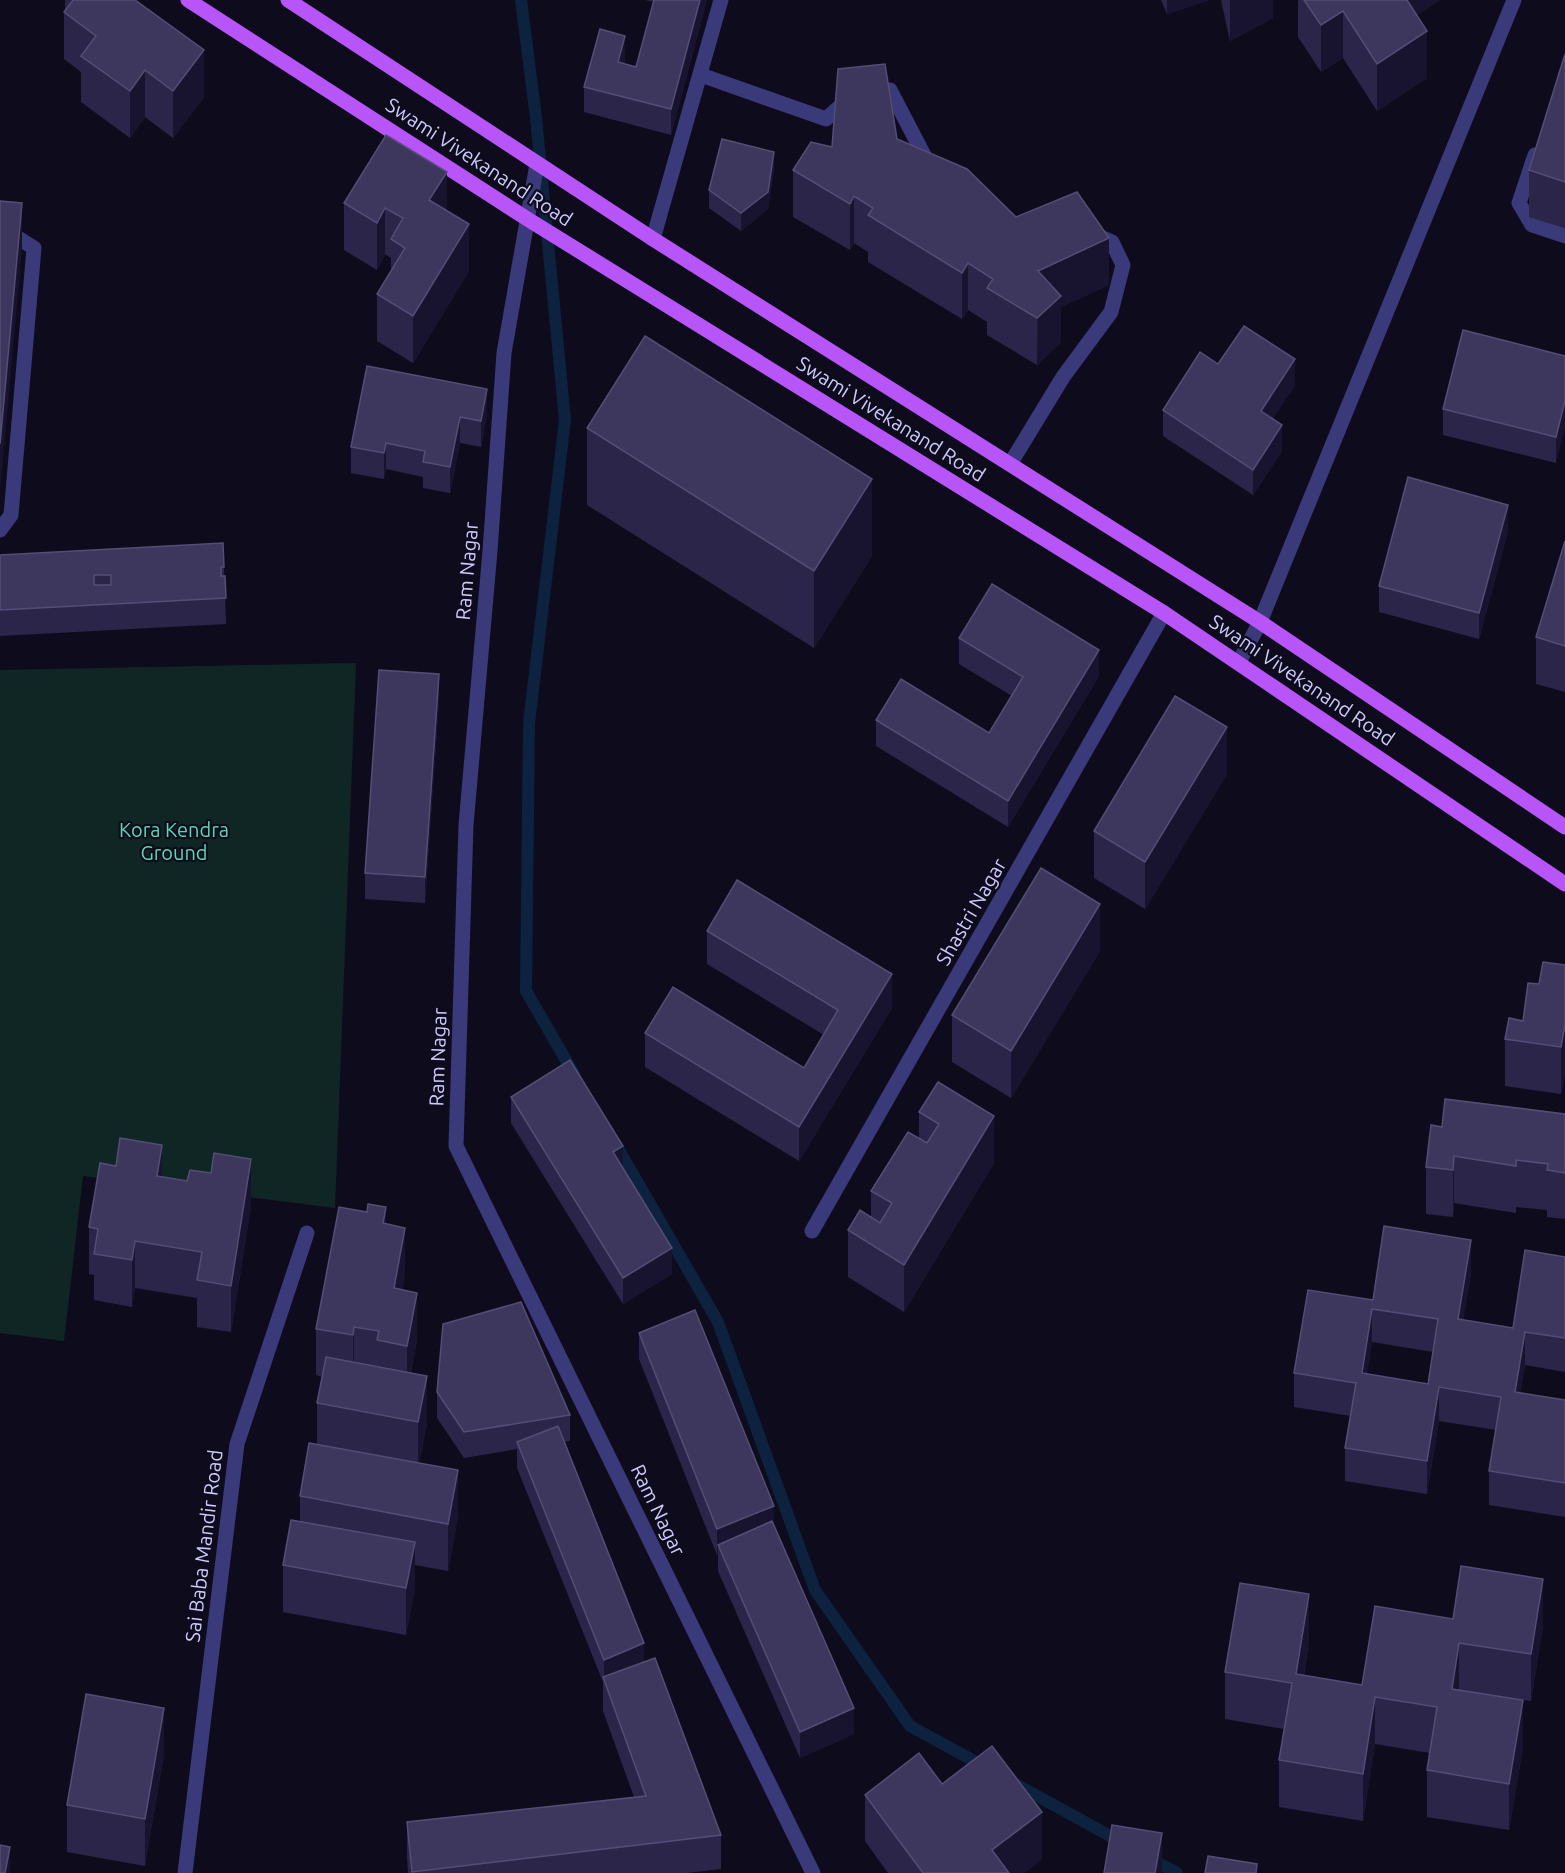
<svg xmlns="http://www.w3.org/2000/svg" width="1565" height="1873" viewBox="0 0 1565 1873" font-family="Ubuntu,sans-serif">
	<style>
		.green { fill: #102624 }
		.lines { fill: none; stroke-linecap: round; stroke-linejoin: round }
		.stream { stroke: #0d223f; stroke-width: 12 }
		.minor { stroke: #3a3979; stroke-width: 15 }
		.major { stroke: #b755f8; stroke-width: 15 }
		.wall { fill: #2b254a; fill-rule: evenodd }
		.shaded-wall { fill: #18142f }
		.building { fill: #3d375d; stroke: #544e76; stroke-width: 1.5; fill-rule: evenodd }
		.labels { text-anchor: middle; stroke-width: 4.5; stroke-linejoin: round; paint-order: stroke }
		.street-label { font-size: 20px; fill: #cecafd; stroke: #0e0c1c }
		.park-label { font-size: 20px; fill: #5ad8b5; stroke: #0e0c1c }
	</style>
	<rect width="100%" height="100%" fill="#0e0c1c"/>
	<!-- green -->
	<path class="green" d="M356,663L335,1208L83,1176L64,1341L0,1333V670Z"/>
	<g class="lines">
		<!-- stream -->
		<g class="stream">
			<path d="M521,0L536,118L565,420L529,723L526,991L574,1074"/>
			<path d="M615,1143L718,1322L815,1590L910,1726L987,1768"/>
			<path d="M1010,1781L1123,1843"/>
			<path d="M1149,1858L1177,1873"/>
		</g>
		<!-- minor -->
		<g class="minor">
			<path d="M701,75L826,119L848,99"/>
			<path d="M871,93L890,90L928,163"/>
			<path d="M1535,155L1519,203L1532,225L1565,236"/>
			<path d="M537,164L504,353L490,551L466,825L456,1146L813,1873"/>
			<path d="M0,235L15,236L34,248L11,515L0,530"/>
			<path d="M653,239L721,0"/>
			<path d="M1010,464L1063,377L1111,312L1123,265L1112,242L1092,233"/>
			<path d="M1239,662L1260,622L1514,0"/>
			<path d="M812,1231L1164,613"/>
			<path d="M185,1873L237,1444L307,1233"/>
		</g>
		<!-- major -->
		<g class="major">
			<path d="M188,0L529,220L1164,613L1565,884"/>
			<path d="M288,0L653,239L1260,622L1565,827"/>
		</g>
	</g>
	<!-- wall -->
	<g class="wall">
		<path d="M65,0H135L204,97L173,138L145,117L130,138L81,102V72L64,59V12L65,10Z"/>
		<path d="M645,0H707L671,135L584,112V87L625,62L624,64L636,67L654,2Z"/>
		<path d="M1161,0H1209L1167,14Z"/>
		<path d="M1221,0H1273V18L1230,41Z"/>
		<path d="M1298,0H1440L1417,15L1427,78L1377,111L1343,58L1321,72L1298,37Z"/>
		<path d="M1565,54V228L1529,217V170Z"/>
		<path d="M832,147L1016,217L1109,285L1061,307V342L1037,365L987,335V322L968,310L962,319L868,262V252L854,243L850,250L793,217V170Z"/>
		<path d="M774,170L768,209L741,231L709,208V190Z"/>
		<path d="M344,203L447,211L469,271L413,363L377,341V294L391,271V258L385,254L377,270L344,250Z"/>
		<path d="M1565,356L1556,463L1443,435V409Z"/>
		<path d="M1218,364L1295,385L1273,418L1282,451L1253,495L1163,436V410Z"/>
		<path d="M367,366L487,415L481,447L460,443L450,493L423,488V477L386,469L384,479L351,473V447Z"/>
		<path d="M587,428L872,556L814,648L587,505Z"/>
		<path d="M1508,531L1479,639L1379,612V586Z"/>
		<path d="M1565,541V692L1536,684V637Z"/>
		<path d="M0,555L224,567L226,624L0,636Z"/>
		<path d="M959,638L1099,676L1008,827L876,746V720L989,733L1012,696L959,664Z"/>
		<path d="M439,700L425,903L365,899V873Z"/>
		<path d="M1227,774L1145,909L1094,878V831Z"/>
		<path d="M707,931L892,1008L799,1161L645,1067V1033L804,1068L824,1035L707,964Z"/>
		<path d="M1100,951L1011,1098L952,1062V1015Z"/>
		<path d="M1565,965V1072L1561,1094L1505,1086V1039L1523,1021L1539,984Z"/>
		<path d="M938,1082L994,1163L904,1312L848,1277V1230L871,1218V1191L919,1138V1112Z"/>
		<path d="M511,1097L623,1168L672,1274L623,1304L511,1123Z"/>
		<path d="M1565,1114V1219L1547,1217V1210L1516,1207V1213L1454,1203L1453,1217L1426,1214V1167Z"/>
		<path d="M162,1177L251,1206L231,1332L197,1327V1298L135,1288L132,1307L94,1300V1275L89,1274V1227Z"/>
		<path d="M386,1224L405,1275L402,1290L417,1340L411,1373L427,1423L419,1463L458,1517L448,1571L415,1565V1589L406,1635L283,1612V1565L300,1521V1496L317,1444V1403L322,1377L316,1375V1329Z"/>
		<path d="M1565,1257V1372L1525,1365L1520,1393L1565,1400V1517L1489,1505V1471L1496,1430L1439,1421L1427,1494L1345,1481V1448L1351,1416L1294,1407V1373L1373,1300L1471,1274L1463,1320L1513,1328ZM1372,1342L1433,1352L1428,1384L1367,1374Z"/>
		<path d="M639,1333L774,1525L854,1734L800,1758L718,1571V1554L717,1555L639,1359Z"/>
		<path d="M437,1392L570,1415V1441L564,1442L644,1662L721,1835V1869L687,1873H408L407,1856V1822L634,1797L603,1711V1682L517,1468V1449L464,1458L437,1418Z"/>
		<path d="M1453,1619L1543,1626L1531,1701L1459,1690L1523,1747L1509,1830L1427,1817V1770L1430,1753L1375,1744L1363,1821L1279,1807V1760L1284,1729L1225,1719V1672L1309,1641L1304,1675L1362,1685Z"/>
		<path d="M164,1754L145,1866L67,1852V1805Z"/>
		<path d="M942,1784L1042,1859L1024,1873H888L865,1841V1795Z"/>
	</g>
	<!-- shaded-wall -->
	<g class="shaded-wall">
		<path d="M700,0H707L671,135V109Z"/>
		<path d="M1167,0H1209L1167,14Z"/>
		<path d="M1230,0H1273V18L1230,41Z"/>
		<path d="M1396,0H1440L1396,29Z"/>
		<path d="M1343,11V58L1321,72V25Z"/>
		<path d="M1427,31V78L1377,111V64Z"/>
		<path d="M625,36V62L618,88V62Z"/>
		<path d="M204,50V97L173,138V91Z"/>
		<path d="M145,70V117L130,138V91Z"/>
		<path d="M774,152V170L768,209L741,231V213Z"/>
		<path d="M447,172V219L429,200Z"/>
		<path d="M854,196V243L850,250V204Z"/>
		<path d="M22,203V250L0,491V444Z"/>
		<path d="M385,208V254L377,270V223Z"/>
		<path d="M469,224V271L413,363V316Z"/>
		<path d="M1109,238V285L1061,307V342L1037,365L1038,271Z"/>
		<path d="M968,263V310L962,319V273Z"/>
		<path d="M1295,359V385L1261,437V411Z"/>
		<path d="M487,389V415L481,447V421Z"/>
		<path d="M1565,401V427L1556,463V437Z"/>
		<path d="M460,417V443L450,493V467Z"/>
		<path d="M1282,425V451L1253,495V470Z"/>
		<path d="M386,443V469L384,479V453Z"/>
		<path d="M872,479V556L814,648V571Z"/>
		<path d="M1508,505V531L1479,639V613Z"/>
		<path d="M1099,650V676L1008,827V801Z"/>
		<path d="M439,674V700L425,903V877Z"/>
		<path d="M1227,727V774L1145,909V862Z"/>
		<path d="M1100,904V951L1011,1098V1051Z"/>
		<path d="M892,974V1008L799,1161V1127Z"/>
		<path d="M1565,1025V1072L1561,1094V1047Z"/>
		<path d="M994,1116V1163L904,1312V1265Z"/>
		<path d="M162,1145V1192L157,1176Z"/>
		<path d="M623,1146V1172L613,1152Z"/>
		<path d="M1454,1156V1203L1453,1217V1170Z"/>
		<path d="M251,1159V1206L231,1332V1286Z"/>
		<path d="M386,1207V1254L383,1223Z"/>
		<path d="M405,1228V1275L394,1335V1288Z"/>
		<path d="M1471,1240V1274L1458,1353V1319Z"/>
		<path d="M135,1241V1288L132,1307V1260Z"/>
		<path d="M672,1248V1274L623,1304V1278Z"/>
		<path d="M417,1293V1340L407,1393V1346Z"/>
		<path d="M1372,1309V1342L1362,1407V1373Z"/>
		<path d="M354,1327V1373L353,1382V1335Z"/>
		<path d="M1525,1332V1365L1515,1426V1392Z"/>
		<path d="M427,1376V1423L418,1468V1422Z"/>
		<path d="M1439,1387V1421L1427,1494V1461Z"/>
		<path d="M458,1470V1517L448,1571V1524Z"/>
		<path d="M774,1506V1532L718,1545V1554L717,1555V1529Z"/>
		<path d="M415,1542V1589L406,1635V1588Z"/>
		<path d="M1543,1579V1626L1531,1701V1654Z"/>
		<path d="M1309,1594V1641L1296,1721V1674Z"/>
		<path d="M644,1643V1669L604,1682V1660Z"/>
		<path d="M1459,1643V1690L1452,1689Z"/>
		<path d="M1375,1697V1744L1363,1821V1774Z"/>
		<path d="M1523,1700V1747L1509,1830V1784Z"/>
		<path d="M164,1708V1754L145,1866V1819Z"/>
		<path d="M854,1708V1734L800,1758V1732Z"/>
		<path d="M1042,1812V1859L1024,1873H992V1850Z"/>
		<path d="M1162,1833V1873H1155Z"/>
		<path d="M10,1847V1873H5Z"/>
	</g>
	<!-- building -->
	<g class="building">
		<path d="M73,0H135L204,50L173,91L145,70L130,91L81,56L96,36L64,12Z"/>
		<path d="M654,0H700L671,109L584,87L600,29L625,36L618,62L636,67Z"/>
		<path d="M1304,0H1407L1427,31L1377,64L1343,11L1321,25Z"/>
		<path d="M1565,54V182L1529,170Z"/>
		<path d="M885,64L897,139L967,169L1016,217L1077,192L1109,238L1038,271L1061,296L1037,318L987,288L993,279L968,263L962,273L868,215L873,208L854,196L850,204L793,170L811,142L832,147L838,69Z"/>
		<path d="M386,135L447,172L429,200L469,224L413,316L377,294L405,248L391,239L403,218L385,208L377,223L344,203Z"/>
		<path d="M722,139L774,152L768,192L741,213L709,190Z"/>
		<path d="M0,201L22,203L0,444Z"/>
		<path d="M1244,326L1295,359L1261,411L1282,425L1253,470L1163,410L1200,352L1218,364Z"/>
		<path d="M1463,330L1565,356V401L1556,437L1443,409Z"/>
		<path d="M645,336L872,479L814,571L587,428Z"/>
		<path d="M367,366L487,389L481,421L460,417L450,467L423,462L425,451L386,443L384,453L351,447Z"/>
		<path d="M1408,477L1508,505L1479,613L1379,586Z"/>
		<path d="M1565,541V646L1536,637Z"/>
		<path d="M223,543L224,567H221V576H225L226,598L0,610V555ZM94,575H111V585H94Z"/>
		<path d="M992,584L1099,650L1008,801L876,720L901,679L989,733L1023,677L959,638Z"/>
		<path d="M379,670L439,674L425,877L365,873Z"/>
		<path d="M1175,696L1227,727L1145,862L1094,831Z"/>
		<path d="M1041,868L1100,904L1011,1051L952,1015Z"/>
		<path d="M737,880L892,974L799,1127L645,1033L673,987L804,1068L838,1010L707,931Z"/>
		<path d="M1543,962L1565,965V1025L1561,1047L1505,1039L1509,1018L1523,1021L1528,983L1539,984Z"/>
		<path d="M570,1060L623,1146L613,1152L672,1248L623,1278L511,1097Z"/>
		<path d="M938,1082L994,1116L904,1265L848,1230L860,1210L880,1223L892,1203L871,1191L908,1132L927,1143L939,1124L919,1112Z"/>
		<path d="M1445,1099L1565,1114V1173L1547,1170L1548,1164L1516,1160V1166L1454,1156L1453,1170L1426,1167L1431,1125L1442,1127Z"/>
		<path d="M120,1138L162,1145L157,1176L187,1181L190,1170L211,1173L214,1153L251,1159L231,1286L197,1280L202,1252L135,1241L132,1260L94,1254L98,1229L89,1227L100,1163L116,1166Z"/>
		<path d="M368,1204L386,1207L383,1223L405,1228L394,1288L417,1293L407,1346L377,1340L379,1331L354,1327L353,1335L316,1329L339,1207L367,1212Z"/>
		<path d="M1384,1226L1471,1240L1458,1319L1513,1328L1525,1250L1565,1257V1338L1525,1332L1515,1392L1565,1400V1483L1489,1471L1501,1397L1439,1387L1427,1461L1345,1448L1356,1383L1294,1373L1308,1290L1373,1300ZM1372,1309L1438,1319L1428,1384L1362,1373Z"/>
		<path d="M521,1302L570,1415L464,1432L437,1392L443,1324Z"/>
		<path d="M695,1310L774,1506L717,1529L639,1333Z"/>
		<path d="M326,1357L427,1376L418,1422L317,1403Z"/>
		<path d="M558,1426L644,1643L604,1660L517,1442Z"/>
		<path d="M309,1443L458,1470L448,1524L300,1496Z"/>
		<path d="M291,1520L415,1542L406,1588L283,1565Z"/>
		<path d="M772,1521L854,1708L800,1732L718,1545Z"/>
		<path d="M1461,1566L1543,1579L1531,1654L1459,1643L1452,1689L1523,1700L1509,1784L1427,1770L1437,1707L1375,1697L1363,1774L1279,1760L1292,1683L1225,1672L1240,1583L1309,1594L1296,1674L1362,1685L1375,1606L1453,1619Z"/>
		<path d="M655,1658L721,1835L412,1872L407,1822L646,1796L603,1677Z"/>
		<path d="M86,1694L164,1708L145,1819L67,1805Z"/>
		<path d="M992,1746L1042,1812L992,1850L1009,1873H923L865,1795L919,1753L942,1784Z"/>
		<path d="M1112,1825L1162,1833L1155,1873H1104Z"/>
		<path d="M0,1845L10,1847L5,1873H0Z"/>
		<path d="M1208,1856L1257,1864L1256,1873H1205Z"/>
	</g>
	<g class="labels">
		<!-- street labels -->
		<g class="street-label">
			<text transform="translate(479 162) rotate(33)" y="7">Swami Vivekanand Road</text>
			<text transform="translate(891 419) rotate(32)" y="7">Swami Vivekanand Road</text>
			<text transform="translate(467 571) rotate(-85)" y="7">Ram Nagar</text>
			<text transform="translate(1302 680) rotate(34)" y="7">Swami Vivekanand Road</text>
			<text transform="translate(971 912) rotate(-60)" y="7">Shastri Nagar</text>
			<text transform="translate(438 1057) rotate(-88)" y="7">Ram Nagar</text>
			<text transform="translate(658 1510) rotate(64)" y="7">Ram Nagar</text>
			<text transform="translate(204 1546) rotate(-83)" y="7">Sai Baba Mandir Road</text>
		</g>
		<!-- park labels -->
		<g class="park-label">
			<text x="174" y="837">Kora Kendra<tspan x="174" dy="23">Ground</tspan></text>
		</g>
	</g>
</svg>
